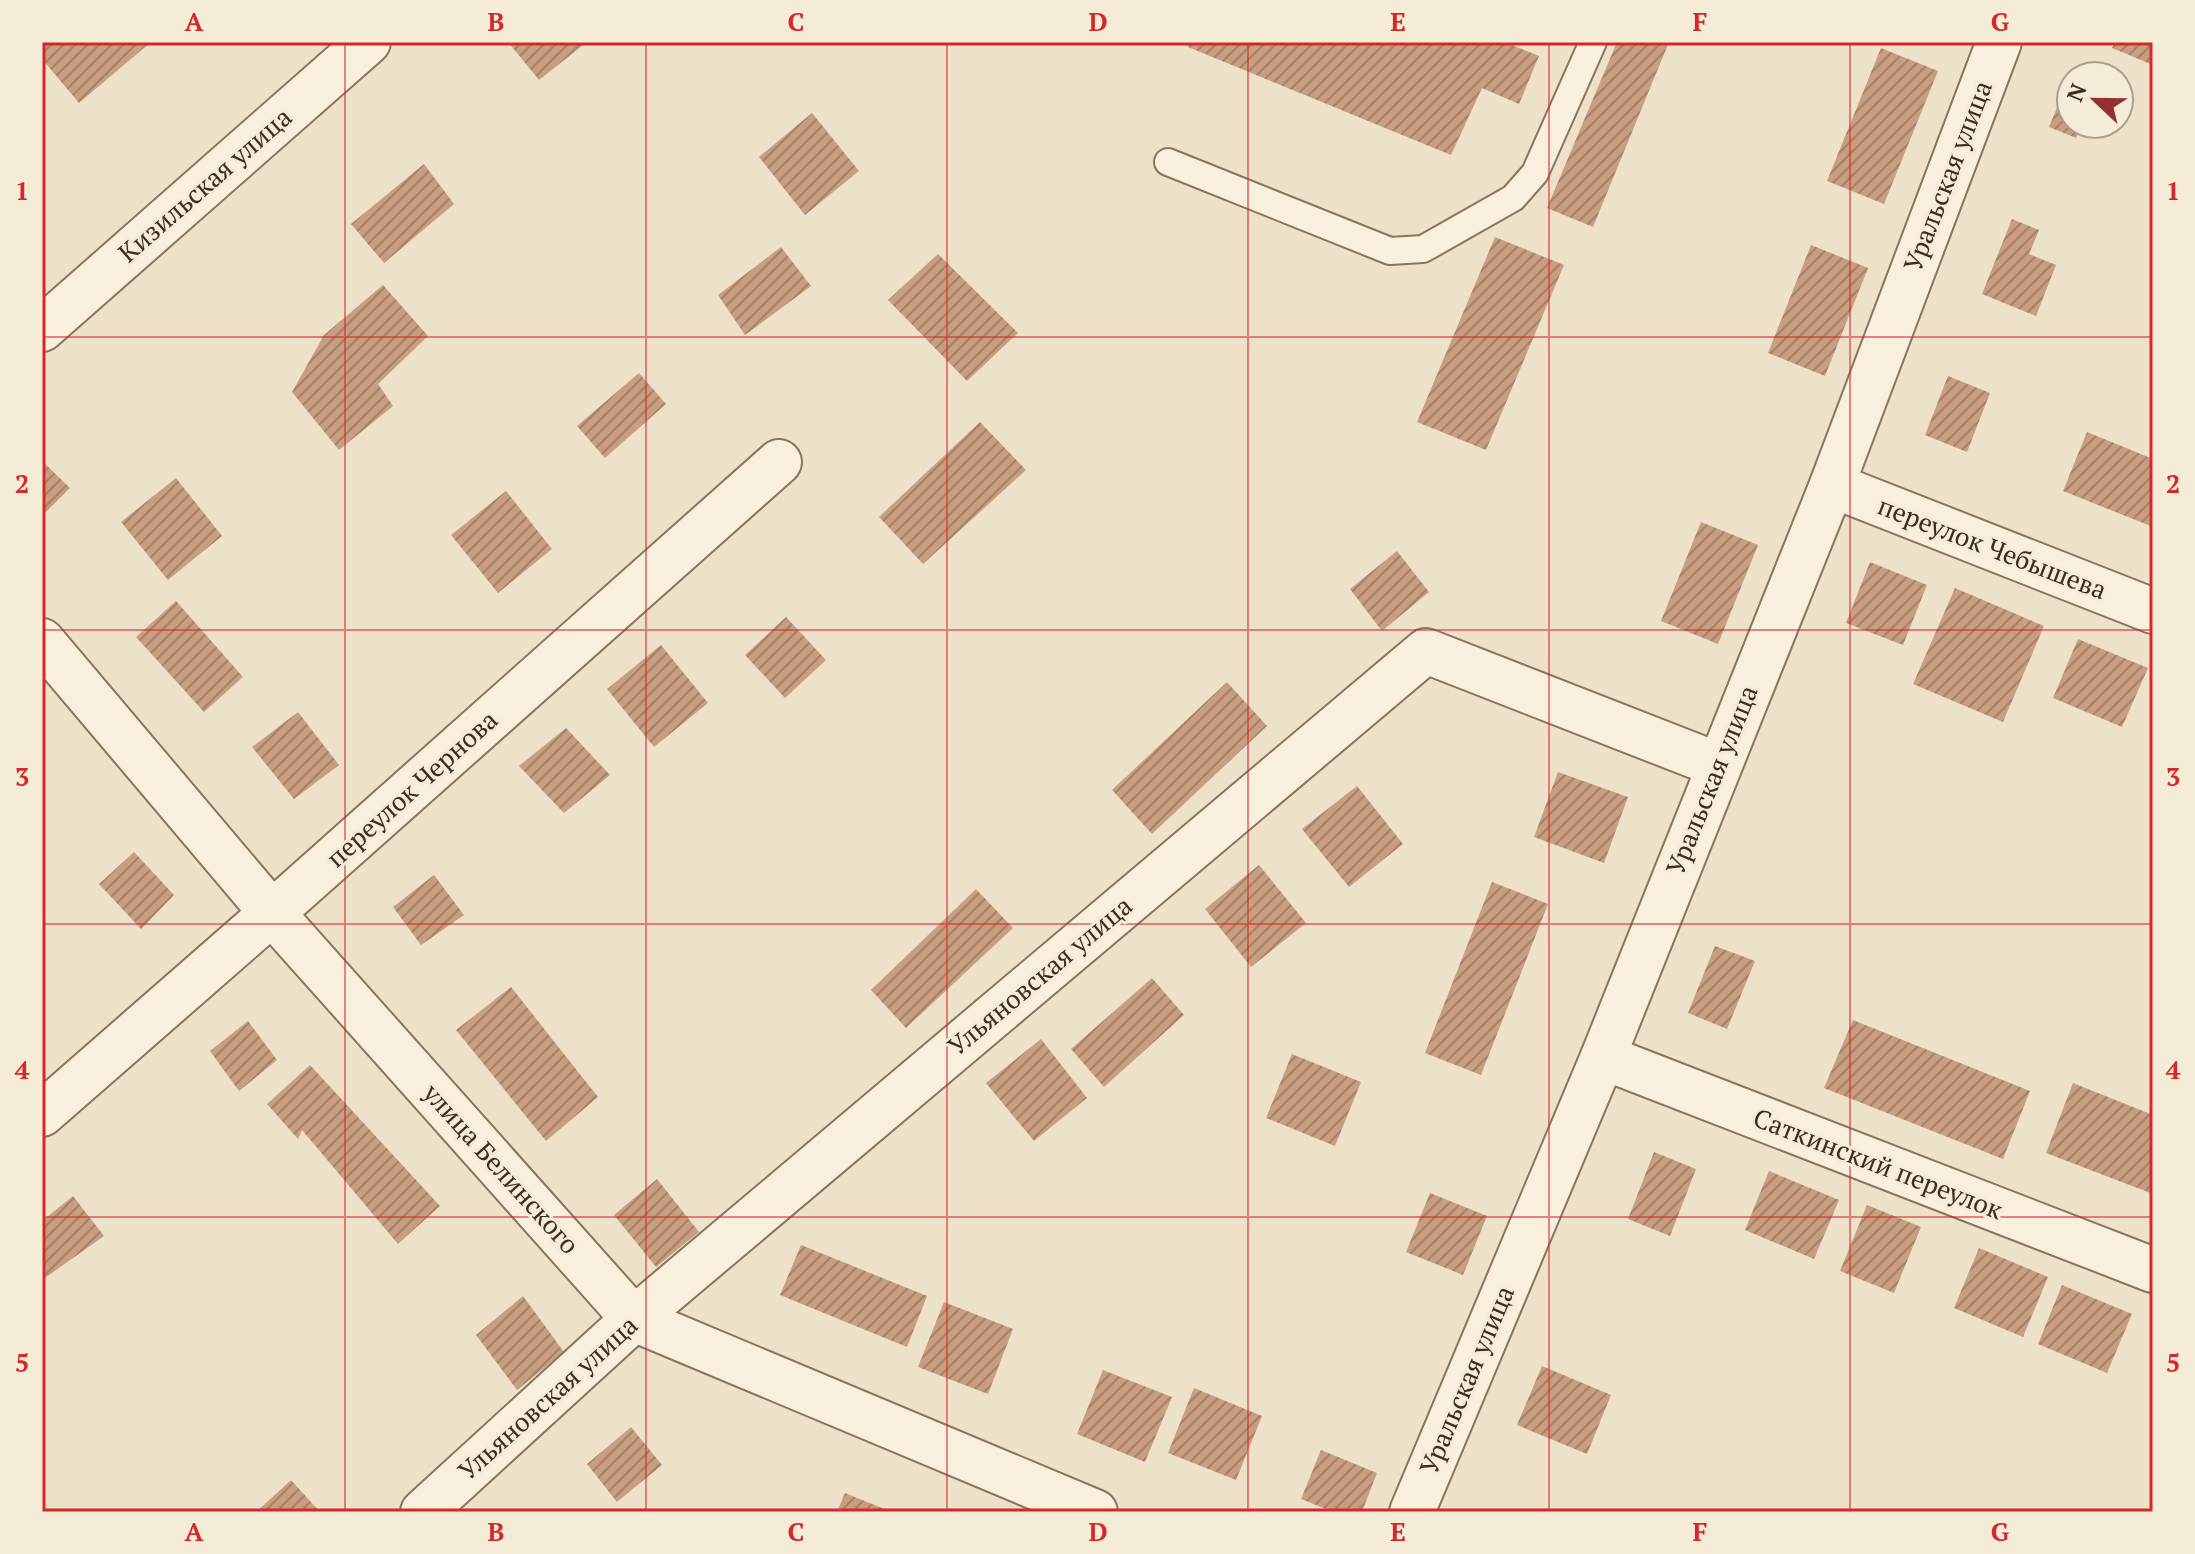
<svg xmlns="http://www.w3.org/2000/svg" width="2195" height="1554" viewBox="0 0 2195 1554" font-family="'PT Serif',serif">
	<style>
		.building { fill: url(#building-hatch) }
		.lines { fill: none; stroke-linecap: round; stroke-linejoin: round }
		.lane-casing { stroke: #89745e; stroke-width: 30 }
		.street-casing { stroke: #89745e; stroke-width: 48 }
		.lane { stroke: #f8efdc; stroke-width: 26 }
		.street { stroke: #f8efdc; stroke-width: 44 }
		.grid { fill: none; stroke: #d62828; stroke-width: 2; stroke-opacity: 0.55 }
		.labels { text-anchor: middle; stroke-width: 6; stroke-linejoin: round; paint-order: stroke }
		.street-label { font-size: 26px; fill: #3a2d21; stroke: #f5ecd8 }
		.neatline { fill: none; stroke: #d62828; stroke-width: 3 }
		.grid-label { font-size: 26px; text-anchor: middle; font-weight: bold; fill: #d62828 }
	</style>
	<defs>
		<pattern id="building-hatch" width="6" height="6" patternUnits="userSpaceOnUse" patternTransform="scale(2)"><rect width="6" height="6" fill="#c99e80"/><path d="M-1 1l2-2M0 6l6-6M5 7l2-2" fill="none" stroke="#a48168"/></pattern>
	</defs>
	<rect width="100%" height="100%" fill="#ede2c9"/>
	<!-- building -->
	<g class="building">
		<path d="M42,42H151L79,103L42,59Z"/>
		<path d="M508,42H587L539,80Z"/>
		<path d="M1190,42H1505L1539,56L1519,104L1482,88L1451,155L1188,47Z"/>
		<path d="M1617,42H1669L1593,227L1547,208Z"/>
		<path d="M2115,42H2153V65L2112,48Z"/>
		<path d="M1881,48L1938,71L1884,204L1827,181Z"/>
		<path d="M2066,86L2071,88V124H2082L2076,138L2049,127Z"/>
		<path d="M812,113L859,171L805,215L759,157Z"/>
		<path d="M424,164L454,204L384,263L351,224Z"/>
		<path d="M2012,219L2039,230L2029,254L2056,265L2036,316L1982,294Z"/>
		<path d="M1495,237L1564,265L1486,450L1417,422Z"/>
		<path d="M1811,245L1868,268L1825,376L1768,353Z"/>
		<path d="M781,247L811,286L745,335L718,295Z"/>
		<path d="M938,254L1018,333L967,381L888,300Z"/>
		<path d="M383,285L428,336L378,384L393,406L339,450L292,392L324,335Z"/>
		<path d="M639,373L666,404L605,458L577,426Z"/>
		<path d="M1948,376L1990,393L1967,452L1925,435Z"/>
		<path d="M980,422L1026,470L923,564L879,517Z"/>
		<path d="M2087,432L2153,459V527L2063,491Z"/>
		<path d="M42,461L70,488L42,516Z"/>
		<path d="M176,478L222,536L168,580L121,522Z"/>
		<path d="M506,491L552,549L498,593L451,535Z"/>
		<path d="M1701,522L1758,545L1718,644L1661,621Z"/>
		<path d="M1397,551L1429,592L1382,631L1350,589Z"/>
		<path d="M1870,562L1927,585L1903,645L1846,623Z"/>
		<path d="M1955,588L2044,626L2003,722L1913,684Z"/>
		<path d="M176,601L243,677L204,712L136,637Z"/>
		<path d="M786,617L826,660L785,698L745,655Z"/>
		<path d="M2078,639L2148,668L2122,727L2053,698Z"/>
		<path d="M661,645L708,703L654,747L607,689Z"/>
		<path d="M1227,682L1267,726L1152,834L1112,790Z"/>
		<path d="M298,712L339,765L294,799L252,747Z"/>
		<path d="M566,728L610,775L564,813L519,766Z"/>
		<path d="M1558,772L1628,797L1604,863L1534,837Z"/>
		<path d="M1357,786L1403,844L1349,887L1302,829Z"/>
		<path d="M134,852L174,895L141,929L99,884Z"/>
		<path d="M1259,865L1306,923L1251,967L1205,909Z"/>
		<path d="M434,875L464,915L421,945L393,907Z"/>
		<path d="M1492,882L1548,904L1481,1075L1425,1053Z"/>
		<path d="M976,889L1013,928L906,1028L871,990Z"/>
		<path d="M1715,946L1755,961L1727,1029L1688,1013Z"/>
		<path d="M1152,978L1184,1015L1104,1087L1071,1049Z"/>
		<path d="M511,987L598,1097L546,1141L456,1030Z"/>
		<path d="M1853,1020L2030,1091L2003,1159L1824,1088Z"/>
		<path d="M248,1021L277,1060L239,1091L210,1051Z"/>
		<path d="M1041,1039L1087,1098L1034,1141L986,1083Z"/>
		<path d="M1292,1054L1361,1082L1335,1146L1266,1118Z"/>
		<path d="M310,1065L440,1206L398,1244L302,1130L298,1139L267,1104Z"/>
		<path d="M2073,1083L2153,1115V1194L2046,1153Z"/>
		<path d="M1654,1152L1696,1169L1670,1236L1628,1219Z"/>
		<path d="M1769,1171L1839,1200L1814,1259L1745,1230Z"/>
		<path d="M657,1179L699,1232L656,1267L614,1215Z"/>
		<path d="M1430,1193L1487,1216L1463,1275L1406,1252Z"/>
		<path d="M73,1196L104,1236L42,1280V1221Z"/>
		<path d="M1867,1205L1921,1227L1894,1293L1840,1271Z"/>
		<path d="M801,1245L927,1296L907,1347L780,1295Z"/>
		<path d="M1979,1248L2048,1277L2023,1337L1954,1308Z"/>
		<path d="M2062,1285L2132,1314L2107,1373L2038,1344Z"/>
		<path d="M523,1296L564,1352L517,1390L476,1335Z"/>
		<path d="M944,1302L1013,1329L988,1394L918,1367Z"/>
		<path d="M1542,1366L1611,1395L1587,1454L1517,1425Z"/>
		<path d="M1103,1370L1172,1397L1145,1462L1077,1434Z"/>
		<path d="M1194,1388L1262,1416L1236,1480L1168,1453Z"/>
		<path d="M631,1427L662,1465L617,1502L587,1464Z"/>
		<path d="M1321,1450L1377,1473L1362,1512H1333L1301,1499Z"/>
		<path d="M291,1480L320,1512H256Z"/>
		<path d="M845,1493L892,1512H837Z"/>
	</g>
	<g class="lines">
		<defs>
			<path id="lane" d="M1168,162L1390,251L1423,249L1513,198L1535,173L1593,42"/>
			<g id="street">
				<path d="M42,329L368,42"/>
				<path d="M1832,485L2153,611"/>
				<path d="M42,641L272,913L634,1319L1095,1512"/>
				<path d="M1603,1057L2153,1270"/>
				<path d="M42,1114L272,913L779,462"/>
				<path d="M423,1512L634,1319L1426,651L1718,765"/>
				<path d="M1412,1512L1603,1057L1832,485L1999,42"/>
			</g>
		</defs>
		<!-- lane casing -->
		<use href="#lane" class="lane-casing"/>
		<!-- street casing -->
		<use href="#street" class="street-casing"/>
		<!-- lane -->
		<use href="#lane" class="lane"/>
		<!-- street -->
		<use href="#street" class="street"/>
	</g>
	<!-- grid -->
	<path class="grid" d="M345,42V1512M646,42V1512M947,42V1512M1248,42V1512M1549,42V1512M1850,42V1512M42,337H2153M42,630H2153M42,924H2153M42,1217H2153"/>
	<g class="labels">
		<!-- street labels -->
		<g class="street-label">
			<text transform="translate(1948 176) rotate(-69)" y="9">Уральская улица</text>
			<text transform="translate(205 185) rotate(-41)" y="9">Кизильская улица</text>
			<text transform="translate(1992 548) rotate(21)" y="9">переулок Чебышева</text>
			<text transform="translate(1712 780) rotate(-68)" y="9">Уральская улица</text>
			<text transform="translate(412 789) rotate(-42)" y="9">переулок Чернова</text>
			<text transform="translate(1040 976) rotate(-40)" y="9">Ульяновская улица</text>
			<text transform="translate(1878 1164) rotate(21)" y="9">Саткинский переулок</text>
			<text transform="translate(501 1169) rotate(48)" y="9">улица Белинского</text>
			<text transform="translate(1467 1380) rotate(-67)" y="9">Уральская улица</text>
			<text transform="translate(548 1398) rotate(-42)" y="9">Ульяновская улица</text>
		</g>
	</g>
	<!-- border -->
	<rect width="2195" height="1554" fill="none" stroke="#f5ecd8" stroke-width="88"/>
	<!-- north arrow -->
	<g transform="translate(2095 100) rotate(292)"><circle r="38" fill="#f5ecd8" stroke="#aaa08f" stroke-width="2"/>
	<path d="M0-6L14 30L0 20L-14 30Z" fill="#953032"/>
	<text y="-12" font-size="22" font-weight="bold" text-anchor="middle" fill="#3a2d21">N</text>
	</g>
	<rect x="44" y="44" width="2107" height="1466" class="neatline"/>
	<g class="grid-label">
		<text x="194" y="31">A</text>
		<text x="496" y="31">B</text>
		<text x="796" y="31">C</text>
		<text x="1098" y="31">D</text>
		<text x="1398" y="31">E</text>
		<text x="1700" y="31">F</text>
		<text x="2000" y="31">G</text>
		<text x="22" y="200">1</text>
		<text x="2173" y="200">1</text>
		<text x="22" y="493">2</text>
		<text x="2173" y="493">2</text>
		<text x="22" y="786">3</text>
		<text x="2173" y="786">3</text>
		<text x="22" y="1079">4</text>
		<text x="2173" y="1079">4</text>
		<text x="22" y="1372">5</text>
		<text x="2173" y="1372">5</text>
		<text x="194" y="1541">A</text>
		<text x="496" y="1541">B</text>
		<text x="796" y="1541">C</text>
		<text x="1098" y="1541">D</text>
		<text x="1398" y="1541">E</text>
		<text x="1700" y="1541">F</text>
		<text x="2000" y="1541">G</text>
	</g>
</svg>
